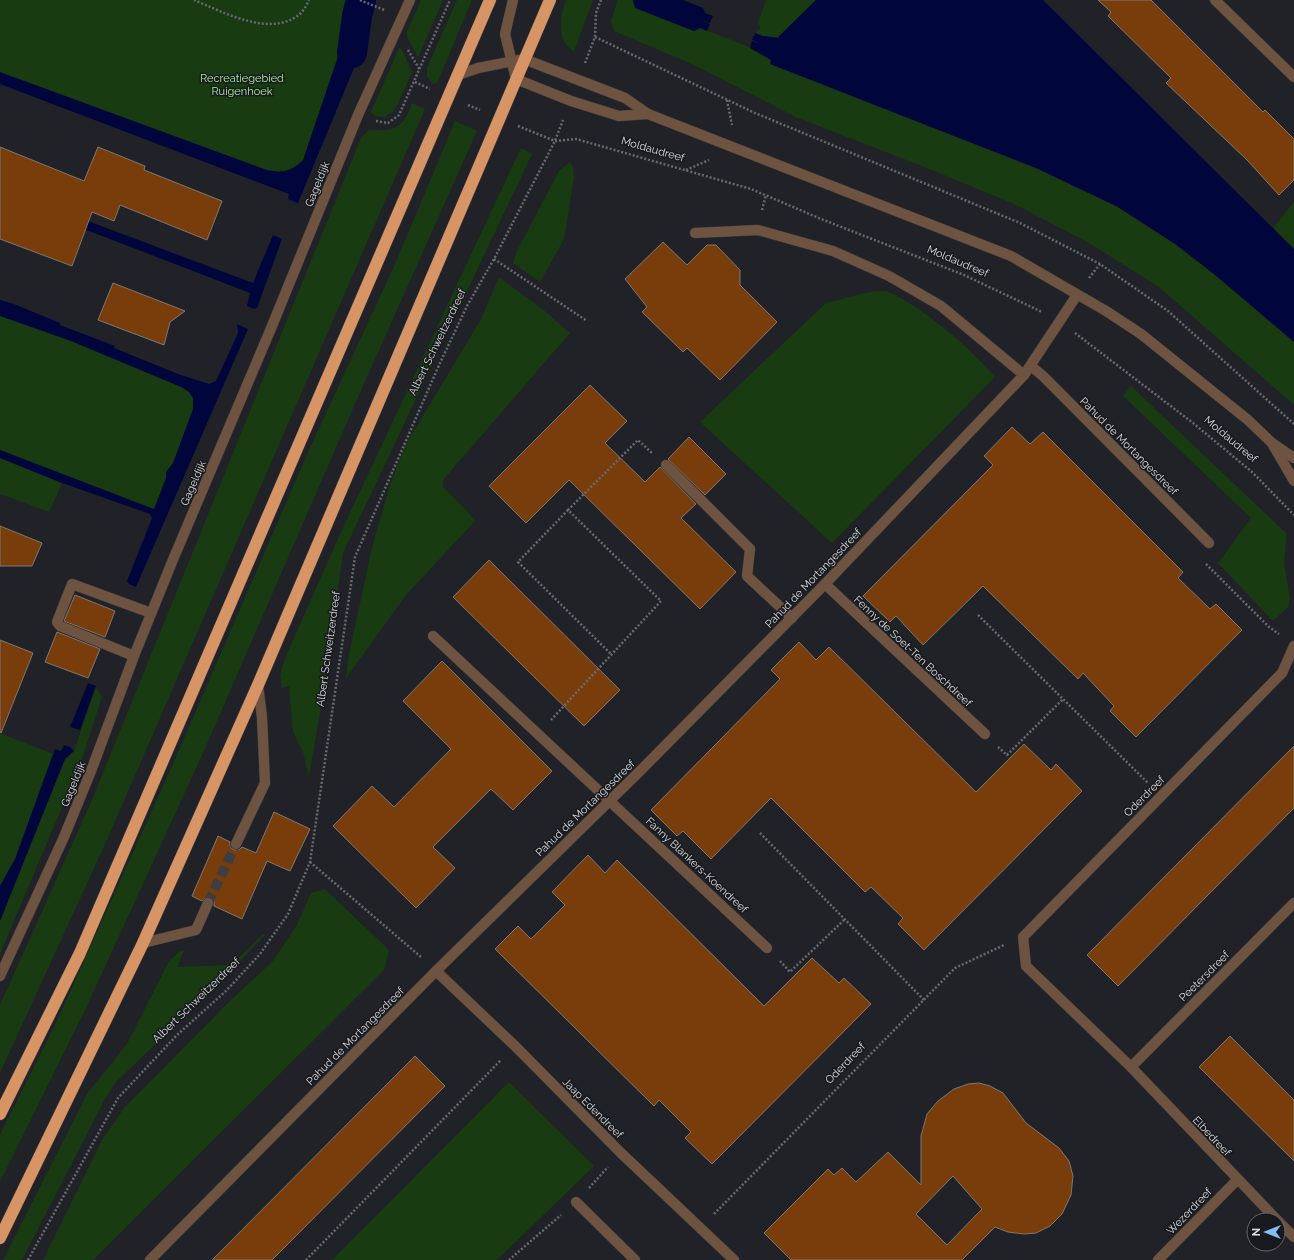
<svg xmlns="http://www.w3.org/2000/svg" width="1294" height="1260" viewBox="0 0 1294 1260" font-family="Raleway,sans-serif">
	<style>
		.green { fill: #183b11 }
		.water { fill: #00063b }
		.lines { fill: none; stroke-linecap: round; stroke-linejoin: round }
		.canal { stroke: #00063b; stroke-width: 30 }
		.building { fill: #793d0b; stroke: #7e7874; fill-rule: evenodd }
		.minor-tunnel { stroke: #3d3e43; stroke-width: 10; stroke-dasharray: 10 5; stroke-linecap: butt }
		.minor-casing { stroke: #3b3c41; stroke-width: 11 }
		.highway-casing { stroke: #3b3c41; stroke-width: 13 }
		.path { stroke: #696a6f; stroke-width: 2.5; stroke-dasharray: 2 2; stroke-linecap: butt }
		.minor { stroke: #6e5340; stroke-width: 10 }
		.highway { stroke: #d79465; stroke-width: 12 }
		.labels { text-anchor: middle; stroke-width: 3; stroke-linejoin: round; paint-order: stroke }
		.park-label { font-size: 11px; fill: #acf29e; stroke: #17191d }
		.street-label { font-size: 11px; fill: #dedfe2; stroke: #17191d }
	</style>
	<rect width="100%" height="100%" fill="#212227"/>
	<!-- green -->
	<g class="green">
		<path d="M0,0H360L310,146L290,192L0,82Z"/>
		<path d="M421,0H443L418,58L406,34Z"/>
		<path d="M457,0H472L437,83L433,84L427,77V68Z"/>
		<path d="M566,0H593L574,51C556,43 560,14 566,0Z"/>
		<path d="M618,0H633L635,8L694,31L700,28L757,50L771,61L865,101L1036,168L1118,207L1175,244L1214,274L1294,342V405L1159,287L1089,243L1014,204L927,168L798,118L692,64L614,31L611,21Z"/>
		<path d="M766,0H816L779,37L780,38L763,36L755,33L761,27L757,25Z"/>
		<path d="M399,48L402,50L412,72L395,110L385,117L375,116L371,112Z"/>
		<path d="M412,103L425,109L106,842L0,1073V1005L92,800L361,138L369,130C374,129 379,131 385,130C402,129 407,117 412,103Z"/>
		<path d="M455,121L477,131L358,397L203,753L86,1008L0,1182V1135L56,1023L173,764L309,450L396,262Z"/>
		<path d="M521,148L532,154L343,553L324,688L309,777L303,752L293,732L289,686L282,688L280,675L286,656L341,532Z"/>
		<path d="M570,162L573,167L574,177L564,239L540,282L513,263L516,253L559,171Z"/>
		<path d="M1294,202V249L1273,228Z"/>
		<path d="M499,277L546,312L570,333L443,480V487L467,511L475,521L406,595L346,678L349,654L372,548L389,488L405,446L481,319Z"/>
		<path d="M886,291C921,305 970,348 995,377L832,543L700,422L826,303L869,292Z"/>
		<path d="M0,307L212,392L160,515L0,454Z"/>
		<path d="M1131,386L1287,534L1284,563L1290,599L1288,607L1273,621L1218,563L1251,518L1123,396Z"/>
		<path d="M0,458L62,483L49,512L0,494Z"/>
		<path d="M96,686L102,697L81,762L0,954V921L65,759L74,751Z"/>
		<path d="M0,733L53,754L15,859L0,886Z"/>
		<path d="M325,889L389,950L384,970L93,1260H43L102,1140L124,1108L229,1002L273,961L297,925L311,893Z"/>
		<path d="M263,934L265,935L228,974L115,1083L104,1101L22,1260H3L87,1094L127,1044L169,961L180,951H184L177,967L227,965L236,961Z"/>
		<path d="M509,1082L594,1166L497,1260H332Z"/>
	</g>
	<!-- water -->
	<g class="water">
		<path d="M633,0H683L703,8L705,13L713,16L710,23L703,21L710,24L707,31L700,28L694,31L635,8Z"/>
		<path d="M816,0H1043L1294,249V342L1214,274L1175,244L1118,207L1036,168L770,64L771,60L750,48L752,41L760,43L752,40L755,33L763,36L780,38L778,37Z"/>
		<path d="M353,12L366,15L359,56L298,203L288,199L289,194L0,84V72L267,170C282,173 291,172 303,160Z"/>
		<path d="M0,188L253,283L273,235L282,239L257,308L254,309L247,306L250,293L1,197Z"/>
		<path d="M0,300L14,304L60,323V325L115,346L114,348L178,374L209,384L216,381L238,333L237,324L248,329L136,587L129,584L127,581L152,518L150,514L62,483L0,458V450L154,509L166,478V472L173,463L193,409V398L189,392L181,387L71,341L0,316Z"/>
		<path d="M88,683L96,686L80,730L70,727Z"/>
		<path d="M64,745L70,747L74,751L65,759L0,921V886L15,859L55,749L61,751Z"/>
	</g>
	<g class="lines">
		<!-- canal -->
		<path class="canal" d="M352,53L357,16L361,0"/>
	</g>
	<!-- building -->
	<g class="building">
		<path d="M1098,0H1151L1263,112L1265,110L1294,139V180L1279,195L1247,160L1166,83L1171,78L1108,16L1111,12Z"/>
		<path d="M0,147L84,181L98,147L145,166L144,170L222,201L207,240L120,205L114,221L92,212L72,266L0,239Z"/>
		<path d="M663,242L687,265L707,245H716L740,270V285L777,322L720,380L687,348L683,352L642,312L647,307L625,279Z"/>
		<path d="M113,283L185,311L170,322L164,345L98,320Z"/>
		<path d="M590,385L627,421L605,443L645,482L660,467L696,504L681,518L736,572L700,609L569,480L526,523L489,486Z"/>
		<path d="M1012,427L1030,444L1043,432L1183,572L1178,578L1210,609L1216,604L1242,630L1136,737L1110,711L1114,706L1083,673L1078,679L983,586L923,645L896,616L890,622L863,596L993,465L984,456Z"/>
		<path d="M689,437L726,474L705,495L668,459Z"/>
		<path d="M0,526L42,543L32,566H0Z"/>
		<path d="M489,560L620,690L584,726L453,597Z"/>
		<path d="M75,595L115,611L105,637L64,621Z"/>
		<path d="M57,632L100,649L88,678L45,662Z"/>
		<path d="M0,640L33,653L1,733L0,732Z"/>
		<path d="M799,642L816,660L829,647L976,792L1024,744L1051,770L1056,764L1082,791L924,950L898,924L903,918L871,887L865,892L771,798L711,859L683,831L677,836L651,810L780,679L771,670Z"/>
		<path d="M442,661L552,771L513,810L491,789L433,847L455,868L416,908L333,826L372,786L394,807L451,749L403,701Z"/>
		<path d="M1294,746V808L1118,986L1087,955Z"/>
		<path d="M274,812L310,829L290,871L267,861L242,919L214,906V902L211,897H207L202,901L192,896L218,836L230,842V847L234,850H239L242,847L256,853Z"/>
		<path d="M588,855L605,873L617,860L764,1006L812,958L839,983L844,978L871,1004L712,1164L685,1138L691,1132L659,1100L654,1106L495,949L518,926L531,939L565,905L552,892Z"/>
		<path d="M1230,1036L1294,1100V1161L1199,1067Z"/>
		<path d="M415,1056L445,1086L272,1260H212Z"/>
		<path d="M979,1083L990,1086L1003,1093L1026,1123L1059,1148L1069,1161L1073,1176L1071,1195L1062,1214L1050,1226L1036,1233L1024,1234L1008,1232L995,1227L962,1260H791L764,1233L828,1169L834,1175L842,1168L856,1182L888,1152L921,1185V1136L927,1114L938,1101L954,1089L968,1084ZM953,1176L982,1209L947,1245L916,1214Z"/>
	</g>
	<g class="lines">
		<!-- minor-tunnel -->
		<path class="minor-tunnel" d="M208,903L236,844"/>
		<defs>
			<g id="minor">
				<path d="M513,0L505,34L516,79L571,101L619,116L648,114"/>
				<path d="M1215,0L1294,77"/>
				<path d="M458,75L478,68L524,59L625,98L648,114L1011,256L1106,311L1141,334L1248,420L1272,443L1294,458"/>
				<path d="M695,233L758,230L833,251L889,276L941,306L1024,375"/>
				<path d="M1031,366L1044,377L1209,543"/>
				<path d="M1273,445L1294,481"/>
				<path d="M666,465L750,549L747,576L792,618"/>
				<path d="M825,584L985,734"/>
				<path d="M433,636L767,948"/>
				<path d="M134,656L60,626L57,622L72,584L151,613"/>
				<path d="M236,844L265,783L262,717L258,685"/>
				<path d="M143,943L196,930L208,903"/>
				<path d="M436,971L515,1046L621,1153L734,1260"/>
				<path d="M0,976L64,837L91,771L134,656L172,562L272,326L358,115L410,0"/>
				<path d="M1131,1067L1294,903"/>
				<path d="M576,1202L635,1260"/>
				<path d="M1277,1220L1131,1067L1026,966L1023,937L1282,673L1294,646"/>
				<path d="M1278,1221L1294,1237"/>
				<path d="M150,1260L436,971L640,771L825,584L1024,375L1077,295"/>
				<path d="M1158,1260L1237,1180"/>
			</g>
			<g id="highway">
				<path d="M0,1114L80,953L490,0"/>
				<path d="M0,1238L143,943L258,685L550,0"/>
			</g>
		</defs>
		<!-- minor casing -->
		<use href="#minor" class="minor-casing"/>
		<!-- highway casing -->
		<use href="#highway" class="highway-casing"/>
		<!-- path -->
		<g class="path">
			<path d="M194,0C223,12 272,39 301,13C304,10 307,4 309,0"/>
			<path d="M360,0L384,10"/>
			<path d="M595,37L755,113L1020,223L1100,264L1168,311L1294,424"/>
			<path d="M408,50L420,70"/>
			<path d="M585,63L595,37L596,13L601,0"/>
			<path d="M415,82L430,89"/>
			<path d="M727,100L732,125"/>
			<path d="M468,105L480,110"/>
			<path d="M376,121L388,123L399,115L450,0"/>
			<path d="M518,126L555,141L576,139L751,189L821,219L964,275L1042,312"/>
			<path d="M686,170L709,160"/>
			<path d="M762,210L766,195"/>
			<path d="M494,259L587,321"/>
			<path d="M1089,278L1100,264"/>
			<path d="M1075,333L1193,423L1252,472L1294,515"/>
			<path d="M568,510L518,562L612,655"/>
			<path d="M1206,564L1269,627L1279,634"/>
			<path d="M978,615L1148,783"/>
			<path d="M551,720L661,601L568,510L638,440L652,453"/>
			<path d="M998,747L1007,755L1063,699"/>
			<path d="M760,833L924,1000"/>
			<path d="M310,862L421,957"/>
			<path d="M780,961L790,972L845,919"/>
			<path d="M589,1188L608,1167"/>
			<path d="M714,1214L955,968L1004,945"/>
			<path d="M28,1260L118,1098L177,1035L227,990L260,954L288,914L310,862L355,557L440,363L467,306L494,259L555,141L563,120"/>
			<path d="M306,1260L501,1060"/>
			<path d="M509,1260L561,1215"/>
		</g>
		<!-- minor -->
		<use href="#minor" class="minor"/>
		<!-- highway -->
		<use href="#highway" class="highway"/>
	</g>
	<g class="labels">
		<!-- park labels -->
		<g class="park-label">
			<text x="242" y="82">Recreatiegebied<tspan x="242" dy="13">Ruigenhoek</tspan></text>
		</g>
		<!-- street labels -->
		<g class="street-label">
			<text transform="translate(653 149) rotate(16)" y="4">Moldaudreef</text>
			<text transform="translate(317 184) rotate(-68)" y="4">Gageldijk</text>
			<text transform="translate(958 261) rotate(23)" y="4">Moldaudreef</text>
			<text transform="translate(437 342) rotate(-64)" y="4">Albert Schweitzerdreef</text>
			<text transform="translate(1231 439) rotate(40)" y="4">Moldaudreef</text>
			<text transform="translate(1129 446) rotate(45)" y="4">Pahud de Mortangesdreef</text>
			<text transform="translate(193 483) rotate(-67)" y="4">Gageldijk</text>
			<text transform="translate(813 578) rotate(-46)" y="4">Pahud de Mortangesdreef</text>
			<text transform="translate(328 649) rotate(-82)" y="4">Albert Schweitzerdreef</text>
			<text transform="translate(913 651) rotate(43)" y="4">Fenny de Soet-Ten Boschdreef</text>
			<text transform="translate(73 784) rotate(-68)" y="4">Gageldijk</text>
			<text transform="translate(1144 796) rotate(-45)" y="4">Oderdreef</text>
			<text transform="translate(585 808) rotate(-44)" y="4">Pahud de Mortangesdreef</text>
			<text transform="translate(697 865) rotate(43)" y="4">Fanny Blankers-Koendreef</text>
			<text transform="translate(1204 976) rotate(-45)" y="4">Peetersdreef</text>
			<text transform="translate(196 1000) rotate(-44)" y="4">Albert Schweitzerdreef</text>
			<text transform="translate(355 1036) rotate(-45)" y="4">Pahud de Mortangesdreef</text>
			<text transform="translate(845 1063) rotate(-46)" y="4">Oderdreef</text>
			<text transform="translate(593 1108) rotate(45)" y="4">Jaap Edendreef</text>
			<text transform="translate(1212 1136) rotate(47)" y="4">Elbedreef</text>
			<text transform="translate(1189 1211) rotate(-46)" y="4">Wezerdreef</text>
		</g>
	</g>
	<!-- north arrow -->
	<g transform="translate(1266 1232) rotate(270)"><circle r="19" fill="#17191d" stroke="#67686c"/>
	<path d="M0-3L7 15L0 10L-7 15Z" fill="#80bdfa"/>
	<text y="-6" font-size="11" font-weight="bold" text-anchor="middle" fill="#dedfe2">N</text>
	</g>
</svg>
